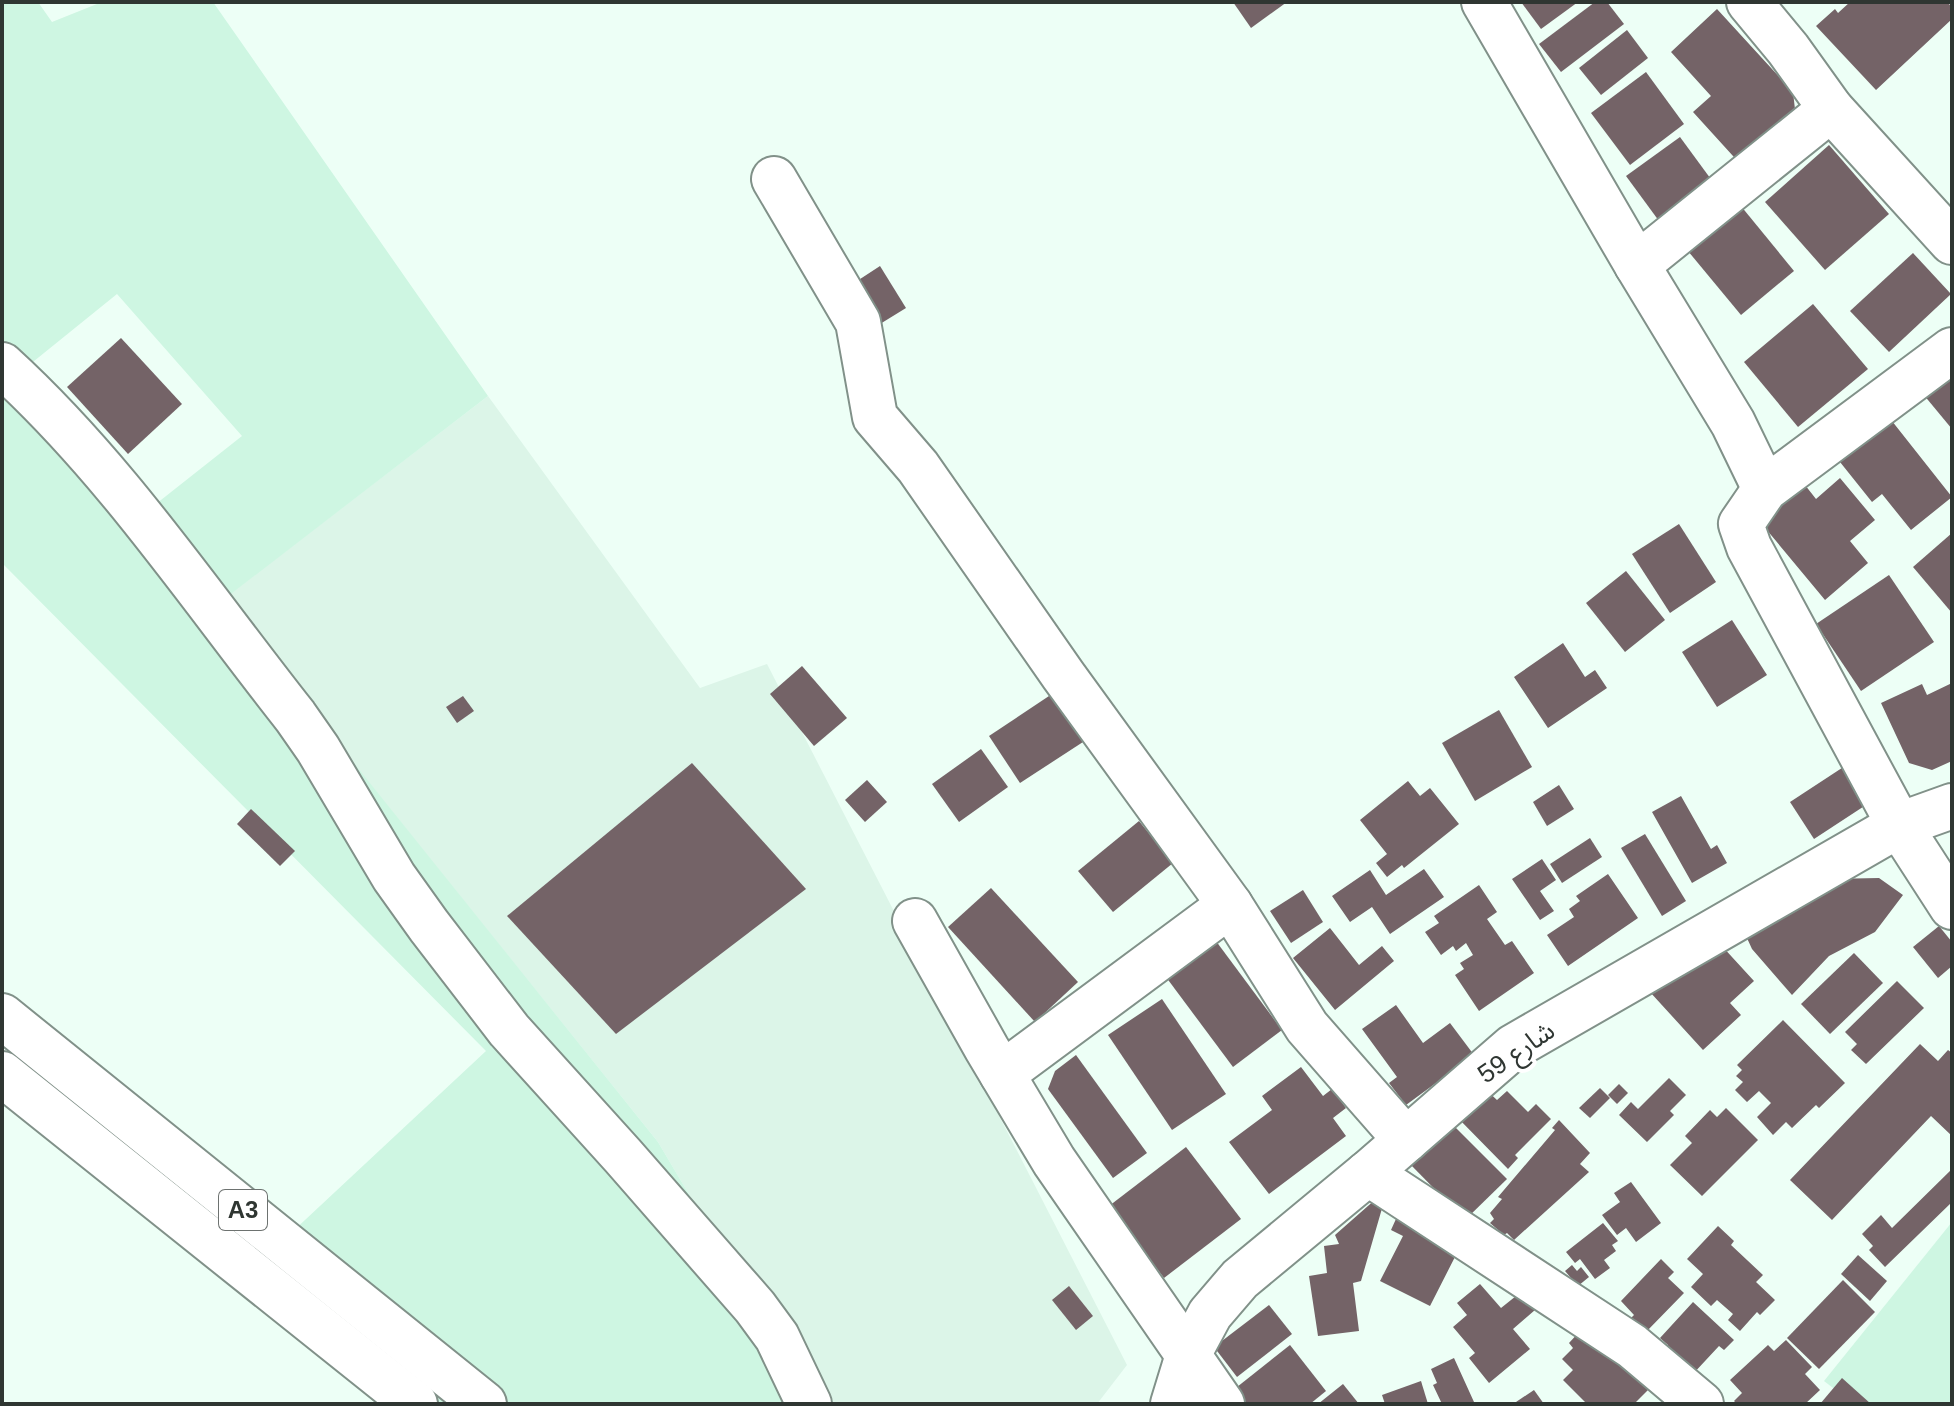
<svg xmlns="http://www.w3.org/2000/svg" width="1954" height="1406" viewBox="0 0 1954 1406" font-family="Arial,'Noto Sans Arabic',sans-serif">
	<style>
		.built { fill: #dcf5e8 }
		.green { fill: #cef6e2; fill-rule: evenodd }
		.building { fill: #746367 }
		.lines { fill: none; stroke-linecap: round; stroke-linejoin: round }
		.minor-casing { stroke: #819189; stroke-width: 48 }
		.highway-casing { stroke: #819189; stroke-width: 48 }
		.minor { stroke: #fff; stroke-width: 44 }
		.highway { stroke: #fff; stroke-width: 44 }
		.labels { text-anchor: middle; stroke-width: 8; stroke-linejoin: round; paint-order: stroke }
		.shield { fill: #fff; stroke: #6d7270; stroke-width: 2 }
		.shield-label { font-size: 24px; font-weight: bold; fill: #2f3632 }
		.street-label { font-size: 26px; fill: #2f3632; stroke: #fff }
	</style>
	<rect width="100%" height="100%" fill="#edfff6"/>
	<!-- built -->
	<path class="built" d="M488,396L700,688L767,664L1127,1365L1097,1404H813L658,1142L222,600Z"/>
	<!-- green -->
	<g class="green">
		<path d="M2,2H38L52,22L102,2H213L488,396L223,600L658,1142L813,1404H438L260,1262L486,1051L2,563ZM117,294L242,436L142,515L18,374Z"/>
		<path d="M1952,1222V1404H1854L1824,1381Z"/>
	</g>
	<!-- building -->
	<g class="building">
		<path d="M1233,2H1287L1251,28Z"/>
		<path d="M1521,2H1578L1541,29Z"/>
		<path d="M1595,2H1607L1624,24L1561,72L1539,44Z"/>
		<path d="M1850,2H1947L1952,7V19L1876,90L1816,26L1835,9L1838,13Z"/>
		<path d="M1717,9L1793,92L1796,118L1743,167L1693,112L1711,96L1671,52Z"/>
		<path d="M1627,30L1648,58L1601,95L1579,68Z"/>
		<path d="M1646,72L1684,124L1630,165L1591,113Z"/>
		<path d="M1680,137L1713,182L1659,221L1626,176Z"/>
		<path d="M1829,145L1889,214L1825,270L1765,202Z"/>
		<path d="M1736,200L1794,271L1741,315L1683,245Z"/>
		<path d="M1913,253L1951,294L1889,352L1850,311Z"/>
		<path d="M880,266L906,308L880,324L854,283Z"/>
		<path d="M1813,304L1868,369L1798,427L1744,362Z"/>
		<path d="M121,338L182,404L128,454L67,387Z"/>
		<path d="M1952,370V429L1923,394Z"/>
		<path d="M1888,416L1952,497L1911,530L1882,494L1872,502L1836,457Z"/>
		<path d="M1840,478L1875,520L1850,541L1868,563L1825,600L1761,523L1805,485L1816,499Z"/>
		<path d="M1679,524L1716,582L1670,613L1632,554Z"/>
		<path d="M1952,533V613L1913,567Z"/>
		<path d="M1626,571L1665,620L1625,652L1586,603Z"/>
		<path d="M1889,575L1934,642L1861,691L1816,624Z"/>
		<path d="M1732,620L1767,675L1717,707L1682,652Z"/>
		<path d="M1563,643L1585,677L1595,670L1607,688L1548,728L1514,677Z"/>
		<path d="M802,666L847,718L814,746L770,694Z"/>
		<path d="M1952,683V761L1932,770L1909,763L1881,703L1922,684L1927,695Z"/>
		<path d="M1052,694L1083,742L1020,783L989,736Z"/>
		<path d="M463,696L474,711L457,723L446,707Z"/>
		<path d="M1499,710L1532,767L1475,801L1442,743Z"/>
		<path d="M981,749L1008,787L959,822L932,784Z"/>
		<path d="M692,763L806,889L616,1034L507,916Z"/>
		<path d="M1848,764L1872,801L1814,839L1790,802Z"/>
		<path d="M867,780L887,802L865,822L845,800Z"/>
		<path d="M1408,781L1420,796L1430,788L1459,824L1404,868L1402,865L1387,877L1376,863L1387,854L1360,820Z"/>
		<path d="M1559,785L1574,809L1547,826L1533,802Z"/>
		<path d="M1681,796L1711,849L1717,845L1727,863L1692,883L1652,812Z"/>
		<path d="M251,809L295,851L280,866L237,824Z"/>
		<path d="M1139,821L1173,863L1113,912L1078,871Z"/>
		<path d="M1645,834L1686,901L1662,916L1621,848Z"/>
		<path d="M1590,838L1602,857L1562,883L1550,864Z"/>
		<path d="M1542,859L1556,880L1540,891L1554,911L1540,920L1512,879Z"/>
		<path d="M1424,869L1444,897L1390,934L1372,907L1350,922L1332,896L1370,870L1386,895Z"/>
		<path d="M1608,874L1638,918L1568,966L1547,935L1574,917L1569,909L1580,901L1576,896Z"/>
		<path d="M1879,878L1903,895L1875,932L1829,956L1792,995L1752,949L1741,925L1828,879Z"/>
		<path d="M1479,885L1497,912L1487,919L1505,945L1512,941L1534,973L1479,1011L1455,975L1464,969L1460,963L1473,955L1466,943L1456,951L1453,946L1441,955L1425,932L1439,923L1434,916Z"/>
		<path d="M991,888L1078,982L1035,1022L948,927Z"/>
		<path d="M1303,890L1323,922L1291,943L1270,911Z"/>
		<path d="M1939,926L1952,942V966L1938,978L1913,947Z"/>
		<path d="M1330,928L1359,965L1382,946L1394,961L1335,1010L1293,958Z"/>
		<path d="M1210,933L1282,1030L1233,1067L1160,969Z"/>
		<path d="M1721,945L1754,981L1730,1003L1741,1015L1703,1050L1650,992Z"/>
		<path d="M1854,953L1883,983L1830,1034L1801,1004Z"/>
		<path d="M1897,981L1924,1008L1866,1064L1851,1050L1857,1044L1845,1032Z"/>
		<path d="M1162,999L1226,1094L1172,1130L1108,1035Z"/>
		<path d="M1396,1005L1423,1043L1450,1023L1474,1055L1406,1105L1389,1083L1397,1077L1362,1029Z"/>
		<path d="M1783,1020L1845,1083L1819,1108L1816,1105L1792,1128L1786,1122L1773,1135L1757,1117L1771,1103L1759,1091L1747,1102L1735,1090L1743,1082L1736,1076L1742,1070L1737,1065Z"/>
		<path d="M1920,1044L1938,1061L1948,1050L1952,1053V1136L1931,1116L1832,1220L1790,1180Z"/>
		<path d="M1076,1055L1147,1153L1113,1178L1048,1089L1055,1071Z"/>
		<path d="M1301,1067L1323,1096L1332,1089L1346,1108L1333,1118L1346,1136L1269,1194L1229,1142L1272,1110L1262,1096Z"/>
		<path d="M1669,1078L1686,1095L1670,1111L1674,1115L1647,1142L1619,1115L1631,1102L1638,1109Z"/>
		<path d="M1619,1084L1628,1093L1617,1104L1608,1095Z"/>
		<path d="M1482,1086L1497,1100L1507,1091L1528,1112L1536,1104L1551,1119L1515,1155L1518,1158L1508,1169L1454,1114Z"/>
		<path d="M1600,1088L1610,1098L1590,1118L1579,1108Z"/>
		<path d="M1726,1108L1758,1140L1702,1196L1670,1165L1692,1143L1685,1136L1710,1110L1717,1117Z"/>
		<path d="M1559,1120L1590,1153L1580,1164L1589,1172L1514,1240L1507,1233L1504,1235L1490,1223L1494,1219L1490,1213L1502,1199L1498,1197L1555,1130L1552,1128Z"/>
		<path d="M1450,1122L1507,1179L1465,1220L1409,1163Z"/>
		<path d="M1186,1147L1241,1219L1164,1278L1109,1206Z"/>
		<path d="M1952,1169V1202L1885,1267L1869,1250L1873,1246L1862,1234L1881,1215L1892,1228Z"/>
		<path d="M1631,1182L1661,1223L1636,1242L1626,1228L1617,1235L1602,1215L1620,1202L1614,1193Z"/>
		<path d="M1377,1198L1383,1205L1361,1281L1353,1283L1359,1331L1318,1336L1309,1276L1327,1273L1324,1246L1339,1244L1335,1235Z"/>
		<path d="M1400,1210L1458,1251L1430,1306L1380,1281L1403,1236L1391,1230Z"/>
		<path d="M1603,1223L1618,1241L1612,1245L1616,1251L1604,1260L1610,1268L1595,1279L1580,1259L1575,1263L1566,1252Z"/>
		<path d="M1718,1226L1734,1241L1731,1245L1763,1275L1756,1282L1775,1300L1760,1315L1757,1312L1740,1331L1728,1320L1733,1314L1717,1300L1711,1306L1691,1287L1703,1274L1687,1259Z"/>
		<path d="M1858,1255L1887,1281L1870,1301L1841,1274Z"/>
		<path d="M1661,1259L1674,1272L1668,1278L1684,1293L1645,1333L1630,1319L1634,1315L1621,1301Z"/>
		<path d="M1572,1265L1577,1271L1581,1267L1589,1277L1578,1286L1565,1271Z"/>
		<path d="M1843,1280L1875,1312L1819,1369L1787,1338Z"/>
		<path d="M1480,1284L1501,1308L1521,1292L1535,1310L1513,1329L1530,1349L1489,1383L1469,1358L1475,1353L1453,1327L1467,1315L1457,1303Z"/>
		<path d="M1069,1286L1093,1316L1076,1330L1052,1300Z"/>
		<path d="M1693,1302L1734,1340L1724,1350L1719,1346L1692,1375L1664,1349L1668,1345L1660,1338Z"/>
		<path d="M1269,1305L1292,1334L1237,1377L1214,1347Z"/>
		<path d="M1581,1330L1660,1378L1634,1404H1587L1563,1380L1573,1370L1562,1359L1573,1348L1569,1343Z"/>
		<path d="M1786,1340L1812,1367L1805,1374L1820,1390L1805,1404H1737L1734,1401L1742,1393L1730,1380L1768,1345L1774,1351Z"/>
		<path d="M1290,1345L1326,1391L1310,1404H1242L1232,1391Z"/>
		<path d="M1454,1358L1474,1402L1470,1404H1442L1433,1385L1437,1383L1431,1369Z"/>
		<path d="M1842,1378L1871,1404H1820Z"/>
		<path d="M1421,1381L1428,1404H1385L1382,1395Z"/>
		<path d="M1343,1384L1359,1404H1318Z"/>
		<path d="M1534,1390L1544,1404H1513Z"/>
	</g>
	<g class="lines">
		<defs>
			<g id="minor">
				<path d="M1484,2L1637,265L1733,423L1765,489"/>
				<path d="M1749,2L1788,49L1831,109L1952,242"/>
				<path d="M774,179L858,322L875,417L918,467L1063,675L1230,905L1307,1027L1406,1140"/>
				<path d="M1637,265L1831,109"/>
				<path d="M1952,350L1765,489L1741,524L1749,547L1899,825L1952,907"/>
				<path d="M2,365C115,468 200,596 295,716L318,749L394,877L429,926L509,1030L623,1156L755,1307L777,1337L809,1404"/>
				<path d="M915,921L987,1049L1054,1161L1222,1404"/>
				<path d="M1002,1074L1230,905"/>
				<path d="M1368,1173L1632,1346L1701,1404"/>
				<path d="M1173,1404L1188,1355L1210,1314L1240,1279L1368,1173L1513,1047L1899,825L1952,806"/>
			</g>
			<g id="highway">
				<path d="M2,1016L484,1404"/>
				<path d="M2,1074L415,1404"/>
			</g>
		</defs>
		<!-- minor casing -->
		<use href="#minor" class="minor-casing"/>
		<!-- highway casing -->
		<use href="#highway" class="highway-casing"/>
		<!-- minor -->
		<use href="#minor" class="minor"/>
		<!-- highway -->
		<use href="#highway" class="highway"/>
	</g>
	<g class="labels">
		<!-- shield labels -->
		<rect class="shield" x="219" y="1190" width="48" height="40" rx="6"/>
		<g class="shield-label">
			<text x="243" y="1218">A3</text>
		</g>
		<!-- street labels -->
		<g class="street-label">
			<text transform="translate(1516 1052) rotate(-35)" y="9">شارع 59</text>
		</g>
	</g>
	<!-- border -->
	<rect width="1954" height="1406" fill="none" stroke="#2f3632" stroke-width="8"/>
</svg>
